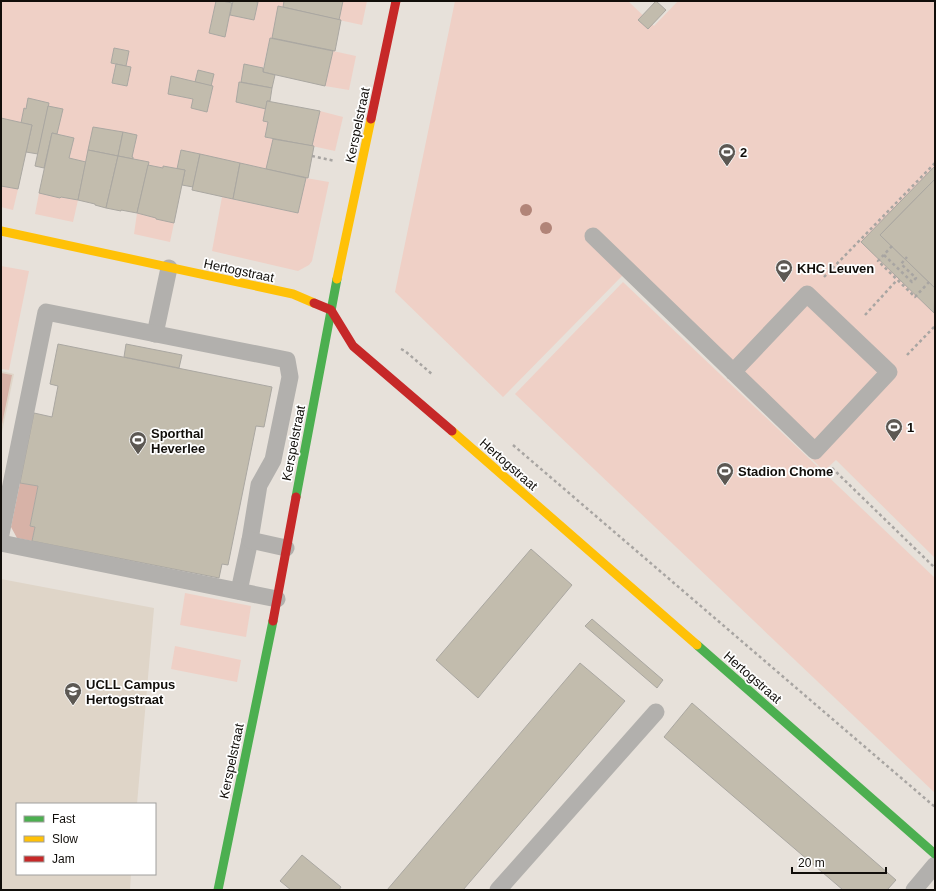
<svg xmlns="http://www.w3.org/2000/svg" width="936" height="891" viewBox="0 0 936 891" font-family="Arial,sans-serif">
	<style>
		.built { fill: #dfd5c8 }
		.green { fill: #efd0c6; fill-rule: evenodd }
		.forest { fill: #d7b2a7 }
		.building { fill: #c2bcad; stroke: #aaa7a1 }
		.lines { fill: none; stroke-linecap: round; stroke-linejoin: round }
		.path { stroke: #a8a5a2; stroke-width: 2.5; stroke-dasharray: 3 3; stroke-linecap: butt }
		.lane { stroke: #b2b0ad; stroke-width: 17 }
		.fast { stroke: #4caf50; stroke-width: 9 }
		.slow { stroke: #ffc107; stroke-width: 9 }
		.jam { stroke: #c62828; stroke-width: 9 }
		.tree { fill: #b18478 }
		.labels { text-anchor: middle; stroke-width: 3.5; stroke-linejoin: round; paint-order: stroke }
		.street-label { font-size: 13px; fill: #110e0a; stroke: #fff }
		.poi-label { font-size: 13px; font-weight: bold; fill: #110e0a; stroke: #fff; text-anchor: start }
	</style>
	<rect width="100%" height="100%" fill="#e7e1da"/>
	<!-- built -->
	<g class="built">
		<path d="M1,371L14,374L1,437Z"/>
		<path d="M1,579L154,608L137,804H17V874H131L130,890H1Z"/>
	</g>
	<!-- green -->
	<g class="green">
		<path d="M1,1H216L209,33L224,37L230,15L254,20L258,2L253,1H284L283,7H278L272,38H270L263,68L244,64L241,82H239L236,102L266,109L263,121L268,122L265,137L273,139L266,169L181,150L177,169L163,166V168L148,165L133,159V157H132L137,135L94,127L86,162L69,158L74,138L57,134L62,109L48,106L49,103L28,98L26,109L25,108L21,123L1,118ZM114,48L129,51L126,66L131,67L127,86L112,83L116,64L111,63ZM198,70L214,74L211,86L213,87L207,112L191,108L193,99L168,94L171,76L195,82Z"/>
		<path d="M343,1H367L362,25L339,20Z"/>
		<path d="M455,1H628L654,26L678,1H935V558L836,460L824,471L624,274L503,397L395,292Z"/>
		<path d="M333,51L356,56L349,90L325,86Z"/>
		<path d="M320,111L343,117L335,151L312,146Z"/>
		<path d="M306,178L329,182L312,261L309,265L298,271L212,251L222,197L298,213Z"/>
		<path d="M1,186L18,189L13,210L1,207Z"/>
		<path d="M39,193L60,198L61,197L78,200L73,222L35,214Z"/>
		<path d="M137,213L156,218V219L174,223L170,242L134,234Z"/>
		<path d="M1,266L29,271L9,370L1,369Z"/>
		<path d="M623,282L935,578V793L515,394Z"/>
		<path d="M185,593L251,606L246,637L180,625Z"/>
		<path d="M175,646L241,660L237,682L171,669Z"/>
	</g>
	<!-- forest -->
	<g class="forest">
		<path d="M1,373L12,375L1,429Z"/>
		<path d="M20,483L38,486L30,526L35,527L32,541L17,538L11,527Z"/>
	</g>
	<!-- building -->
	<g class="building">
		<path d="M216,1H222L232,3L225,37L209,33Z"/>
		<path d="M233,1H253L258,2L254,20L230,15Z"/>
		<path d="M284,1H343L339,20L283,7Z"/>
		<path d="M656,1L666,10L648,29L638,20Z"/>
		<path d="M278,6L341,20L335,51L272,38Z"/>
		<path d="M270,38L333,51L325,86L263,72Z"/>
		<path d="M114,48L129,51L126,66L111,63Z"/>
		<path d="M116,64L131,67L127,86L112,83Z"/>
		<path d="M244,64L263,68V72L275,75L272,88L241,82Z"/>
		<path d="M198,70L214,74L211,86L195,82Z"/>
		<path d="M171,76L213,86L207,112L191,108L193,99L168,94Z"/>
		<path d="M239,82L272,88L270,101H267L266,109L236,102Z"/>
		<path d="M28,98L49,103L38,154L26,152L32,125L21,123L24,108L26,109Z"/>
		<path d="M267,101L320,111L312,146L265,137L268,122L263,121Z"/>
		<path d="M48,106L63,109L57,134L52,133L44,168L35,166Z"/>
		<path d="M1,118L32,125L18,189L1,186Z"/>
		<path d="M93,127L123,132L118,156L88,150Z"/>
		<path d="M123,132L137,135L132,157H133V159L118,156Z"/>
		<path d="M52,133L74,138L69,158L86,162L78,200L61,197L60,198L39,193Z"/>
		<path d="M273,139L314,146L308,178L266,169Z"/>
		<path d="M88,150L118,156L106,208L95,205V204L78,200Z"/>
		<path d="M181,150L200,154L193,187L182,185L185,170L177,169Z"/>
		<path d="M200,154L240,163L233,199L192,190Z"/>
		<path d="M118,156L149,162L137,213L121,210V211L106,208Z"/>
		<path d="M240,163L306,178L298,213L233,199Z"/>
		<path d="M148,165L163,168V166L185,170L174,223L156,219V218L137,213Z"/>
		<path d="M935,166V179L880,235L935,288L934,313L861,242Z"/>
		<path d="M935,179V288L880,235Z"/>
		<path d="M58,344L272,387L264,427L256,426L228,565L222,564L219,578L32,541L35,527L30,526L38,486L20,483L34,413L52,417L58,386L50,384Z"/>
		<path d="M126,344L182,355L179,368L124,357Z"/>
		<path d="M531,549L572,585L478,698L436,660Z"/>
		<path d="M592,619L663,680L657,688L585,626Z"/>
		<path d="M580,663L625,701L463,890H387Z"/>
		<path d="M692,703L896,880L887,890H843L664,737Z"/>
		<path d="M302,855L341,887L339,890H291L280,881Z"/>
	</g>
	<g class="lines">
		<!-- path -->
		<g class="path">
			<path d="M312,156L335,161"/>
			<path d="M892,246L878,261L915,297L929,282"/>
			<path d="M884,255L912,282L916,278L901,264L907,257"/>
			<path d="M824,277L935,163"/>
			<path d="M865,315L897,280"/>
			<path d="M401,349L405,351L433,375"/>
			<path d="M907,355L935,326"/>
			<path d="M513,445L935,807"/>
			<path d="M832,468L935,568"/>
		</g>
		<!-- lane -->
		<g class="lane">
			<path d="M593,236L815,451L889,372L807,294L733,372"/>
			<path d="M155,334L169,268"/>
			<path d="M1,534L46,312L287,360L290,377L273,460L259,485L250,540L239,591"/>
			<path d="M250,540L286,548"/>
			<path d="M1,543L277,599"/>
			<path d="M498,890L656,712"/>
			<path d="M914,890L935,865"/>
		</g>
		<!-- fast -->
		<g class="fast">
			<path d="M296,497L337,279"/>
			<path d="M697,645L935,854"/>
			<path d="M218,890L273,621"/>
		</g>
		<!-- slow -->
		<g class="slow">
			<path d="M1,231L293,294L314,303"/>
			<path d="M337,279L371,119"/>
			<path d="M452,431L697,645"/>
		</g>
		<!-- jam -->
		<g class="jam">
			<path d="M371,119L396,1"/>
			<path d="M314,303L331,310L353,346L452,431"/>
			<path d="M273,621L296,497"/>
		</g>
	</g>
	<!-- trees -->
	<g class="tree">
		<circle cx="526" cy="210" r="6"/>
		<circle cx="546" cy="228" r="6"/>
	</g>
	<!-- icons -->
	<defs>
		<symbol id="stadium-pin" viewBox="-11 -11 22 30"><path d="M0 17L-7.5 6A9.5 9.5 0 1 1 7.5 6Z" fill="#5c5853" stroke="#fff"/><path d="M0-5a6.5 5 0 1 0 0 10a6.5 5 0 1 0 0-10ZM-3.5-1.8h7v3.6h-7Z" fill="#fff"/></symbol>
		<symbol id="university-pin" viewBox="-11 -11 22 30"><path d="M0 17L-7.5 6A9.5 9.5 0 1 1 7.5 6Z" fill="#5c5853" stroke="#fff"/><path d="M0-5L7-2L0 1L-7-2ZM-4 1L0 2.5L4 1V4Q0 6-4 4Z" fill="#fff"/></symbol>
	</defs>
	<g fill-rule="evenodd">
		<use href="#stadium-pin" x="717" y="142" width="20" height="27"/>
		<use href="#stadium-pin" x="774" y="258" width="20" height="27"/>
		<use href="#stadium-pin" x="884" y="417" width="20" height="27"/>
		<use href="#stadium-pin" x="128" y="430" width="20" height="27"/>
		<use href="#stadium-pin" x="715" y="461" width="20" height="27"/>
		<use href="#university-pin" x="63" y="681" width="20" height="27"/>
	</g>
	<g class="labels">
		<!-- street labels -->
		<g class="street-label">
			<text transform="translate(357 125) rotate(-78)" y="5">Kerspelstraat</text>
			<text transform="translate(239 270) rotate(12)" y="5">Hertogstraat</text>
			<text transform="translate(293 443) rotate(-79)" y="5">Kerspelstraat</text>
			<text transform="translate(509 464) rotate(41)" y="5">Hertogstraat</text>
			<text transform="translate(753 677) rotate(41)" y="5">Hertogstraat</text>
			<text transform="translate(231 761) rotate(-78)" y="5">Kerspelstraat</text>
		</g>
		<!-- poi labels -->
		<g class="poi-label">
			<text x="740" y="157">2</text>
			<text x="797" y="273">KHC Leuven</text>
			<text x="907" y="432">1</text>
			<text x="151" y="438">Sporthal<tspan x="151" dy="15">Heverlee</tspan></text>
			<text x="738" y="476">Stadion Chome</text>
			<text x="86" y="689">UCLL Campus<tspan x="86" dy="15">Hertogstraat</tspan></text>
		</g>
	</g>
	<!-- border -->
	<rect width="936" height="891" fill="none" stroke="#110e0a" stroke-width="4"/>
	<!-- legend -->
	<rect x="16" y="803" width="140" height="72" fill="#ffffff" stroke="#a09f9d"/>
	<rect x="24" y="816" width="20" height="6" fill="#4caf50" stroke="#a09f9d"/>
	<text x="52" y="823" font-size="12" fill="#110e0a">Fast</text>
	<rect x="24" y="836" width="20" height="6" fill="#ffc107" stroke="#a09f9d"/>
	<text x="52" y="843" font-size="12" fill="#110e0a">Slow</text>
	<rect x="24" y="856" width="20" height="6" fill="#c62828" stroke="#a09f9d"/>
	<text x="52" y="863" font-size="12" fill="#110e0a">Jam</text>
	<!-- scale -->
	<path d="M792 867v6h94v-6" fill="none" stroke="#110e0a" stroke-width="2"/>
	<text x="798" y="867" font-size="12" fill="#110e0a" stroke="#ffffff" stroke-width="3" paint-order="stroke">20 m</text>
</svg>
